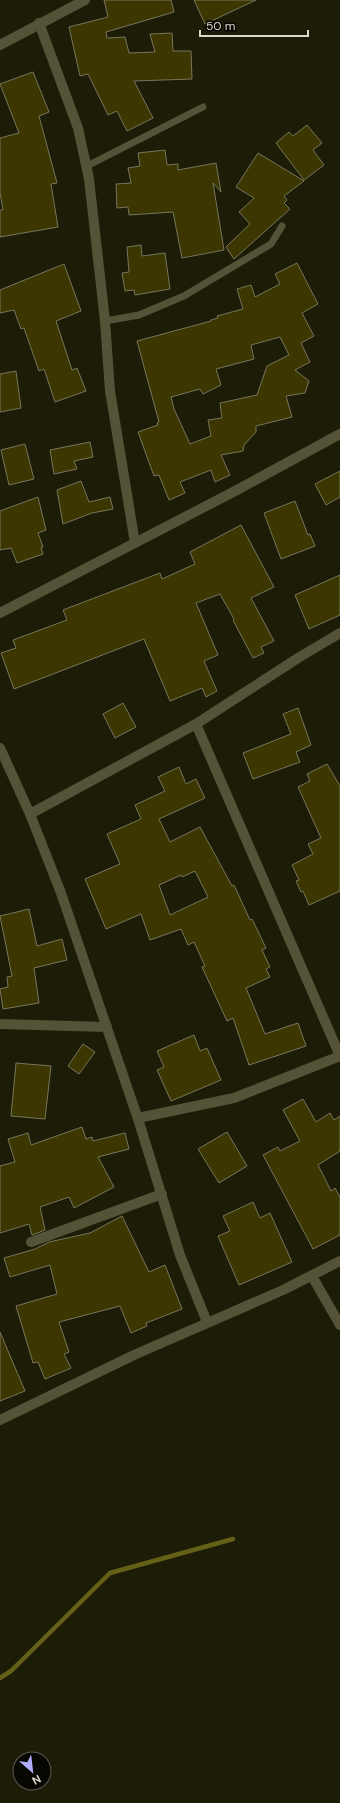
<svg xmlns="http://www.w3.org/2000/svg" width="340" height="1803" viewBox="0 0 340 1803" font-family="'DM Sans',sans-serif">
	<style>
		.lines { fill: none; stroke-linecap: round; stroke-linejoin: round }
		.stream { stroke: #656018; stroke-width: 4.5 }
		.building { fill: #3c3700; stroke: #77765e; fill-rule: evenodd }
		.lane { stroke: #545338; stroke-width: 7 }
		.street { stroke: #545338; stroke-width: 10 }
	</style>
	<rect width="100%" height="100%" fill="#1d1c07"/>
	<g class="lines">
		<!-- stream -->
		<path class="stream" d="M0,1678L11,1671L110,1573L233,1539"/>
	</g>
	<!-- building -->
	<g class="building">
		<path d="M104,0H171L174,12L106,32L107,38L125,37L129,53L155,52L150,34L172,33L173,51H191L192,79L134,81L153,118L127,131L117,111L108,115L88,74L80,76L69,27L108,17Z"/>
		<path d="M194,0H256L205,24Z"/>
		<path d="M33,72L49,112L39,116L57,183L51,184L58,227L0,237V210H3L0,193V138L19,133L0,84Z"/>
		<path d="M307,125L322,143L313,150L324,165L304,180L276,143L289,132L293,136Z"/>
		<path d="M165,150L167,165L178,164V170L216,163L221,192L213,183L224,250L182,258L173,212L129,215L128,207L117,208L116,184L131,183L128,168L140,166L138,153Z"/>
		<path d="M258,153L304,181L284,196L287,200L284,203L290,209L234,259L226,247L250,224L239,212L254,198L236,187Z"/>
		<path d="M141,245L142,256L165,253L170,289L135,295L134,290L125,291L122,273L129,272L127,247Z"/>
		<path d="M297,263L318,304L302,313L314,336L301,343L310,362L295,370L309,381L305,393L286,396L292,417L256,426V432L244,445L243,451L221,455L230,475L215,482L211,470L180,482L185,493L169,500L159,475L154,476L138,432L158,425L157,423L159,422L137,341L211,321V320L218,318L217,316L243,309L237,289L251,285L255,297L280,284L275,274ZM280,337L289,355L267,366L257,395L220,403L222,418L208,420L211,436L190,444L174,409L171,397L200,389L203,394L221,385L216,369L254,359L251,345Z"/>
		<path d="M64,264L81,311L56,321L72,370L77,368L86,391L55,402L44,369L39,371L24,328L21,329L14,310L0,313V290Z"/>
		<path d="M16,371L21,408L0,412V374Z"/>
		<path d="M90,442L93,457L74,461L77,469L54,474L50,450Z"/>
		<path d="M25,444L34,479L9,485L1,450Z"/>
		<path d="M340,471V497L326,505L315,484Z"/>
		<path d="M81,481L89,502L110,497L113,509L92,513L63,524L57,490Z"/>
		<path d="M38,497L46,530L38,533L43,547L41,548L43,554L17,563L11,548L0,550V511Z"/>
		<path d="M295,501L308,535L310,534L315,546L281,559L264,513Z"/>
		<path d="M241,525L274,587L251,598L274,641L261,647L264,653L253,658L233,620L234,619L220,594L196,603L218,655L204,661L217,691L206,697L202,688L170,701L144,639L14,689L1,653L16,648L13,640L67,620L63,610L160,573L162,579L195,564L190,552Z"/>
		<path d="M340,575V615L309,629L295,595Z"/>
		<path d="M123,703L136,727L115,738L103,714Z"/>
		<path d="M298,708L311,745L296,752L300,762L253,779L243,753L291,734L283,714Z"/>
		<path d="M327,764L340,786V891L309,905L303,891L301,892L296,881L299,880L292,865L313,854L308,844L321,838L298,787L310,781L307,774Z"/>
		<path d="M179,767L186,784L196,779L205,798L159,819L170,842L200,827L232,886L234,885L250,920L252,919L266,948L262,950L270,967L266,969L270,977L246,988L265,1034L298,1023L306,1046L249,1065L233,1018L227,1021L202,967L205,966L194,942L188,945L181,929L150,940L141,914L106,929L85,879L120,864L107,834L141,819L135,805L165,791L158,777ZM195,871L208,897L170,915L159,885L181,875L182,877Z"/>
		<path d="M29,909L37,946L62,939L67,960L34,968L39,1003L3,1009L0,989L8,987L7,977L12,976L0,916Z"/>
		<path d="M194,1035L200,1051L207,1048L221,1080L171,1101L157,1070L164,1067L157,1051Z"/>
		<path d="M83,1044L95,1052L79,1074L68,1066Z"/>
		<path d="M16,1063L51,1066L45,1119L11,1116Z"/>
		<path d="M303,1099L316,1122L330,1113L334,1120L340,1116V1151L318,1165L331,1191L335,1188L340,1197V1235L313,1249L263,1155L278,1147L280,1151L300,1141L283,1110Z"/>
		<path d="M82,1127L86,1139L92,1137L93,1141L125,1133L129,1149L98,1157L114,1187L74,1208L69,1197L40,1207L45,1230L32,1235L29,1224L0,1233V1166L15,1162L8,1139L28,1133L31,1145Z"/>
		<path d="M227,1132L247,1166L219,1183L198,1149Z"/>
		<path d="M253,1202L260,1218L270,1213L292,1262L239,1285L218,1236L230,1231L223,1216Z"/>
		<path d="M122,1216L149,1272L165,1265L182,1309L146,1323L147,1326L131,1333L120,1306L59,1322L69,1352L64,1354L71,1368L45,1379L38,1362L33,1363L16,1306L57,1294L50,1265L10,1277L4,1258L35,1249L49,1242L90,1233Z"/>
		<path d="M0,1332L25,1391L0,1401Z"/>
	</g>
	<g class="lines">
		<!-- lane -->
		<g class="lane">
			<path d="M87,166L203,107"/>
			<path d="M105,321L139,315L184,296L271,244L282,226"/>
		</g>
		<!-- street -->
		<g class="street">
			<path d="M39,23L78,128L89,179L105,321L110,391L135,543"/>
			<path d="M0,45L85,0"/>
			<path d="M0,613L237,490L340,434"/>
			<path d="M0,748L30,814L61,893L139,1122L180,1255L207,1322"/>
			<path d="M30,814L196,724L298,658L340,633"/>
			<path d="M0,1024L107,1027"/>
			<path d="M138,1118L234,1098L340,1056L196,724"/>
			<path d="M31,1242L162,1194"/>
			<path d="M312,1276L340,1325"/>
			<path d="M0,1420L134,1355L283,1290L340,1261"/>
		</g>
	</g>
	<!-- north arrow -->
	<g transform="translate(32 1771) rotate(152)"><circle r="19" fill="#070601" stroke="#5b5a52"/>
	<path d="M0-3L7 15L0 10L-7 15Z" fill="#b0aefa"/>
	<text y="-6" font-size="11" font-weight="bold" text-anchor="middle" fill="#dad9cc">N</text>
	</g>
	<!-- scale -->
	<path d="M200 30v6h108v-6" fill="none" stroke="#dad9cc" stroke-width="2"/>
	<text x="206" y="30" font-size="12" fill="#dad9cc" stroke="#070601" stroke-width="3" paint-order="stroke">50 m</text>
</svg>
